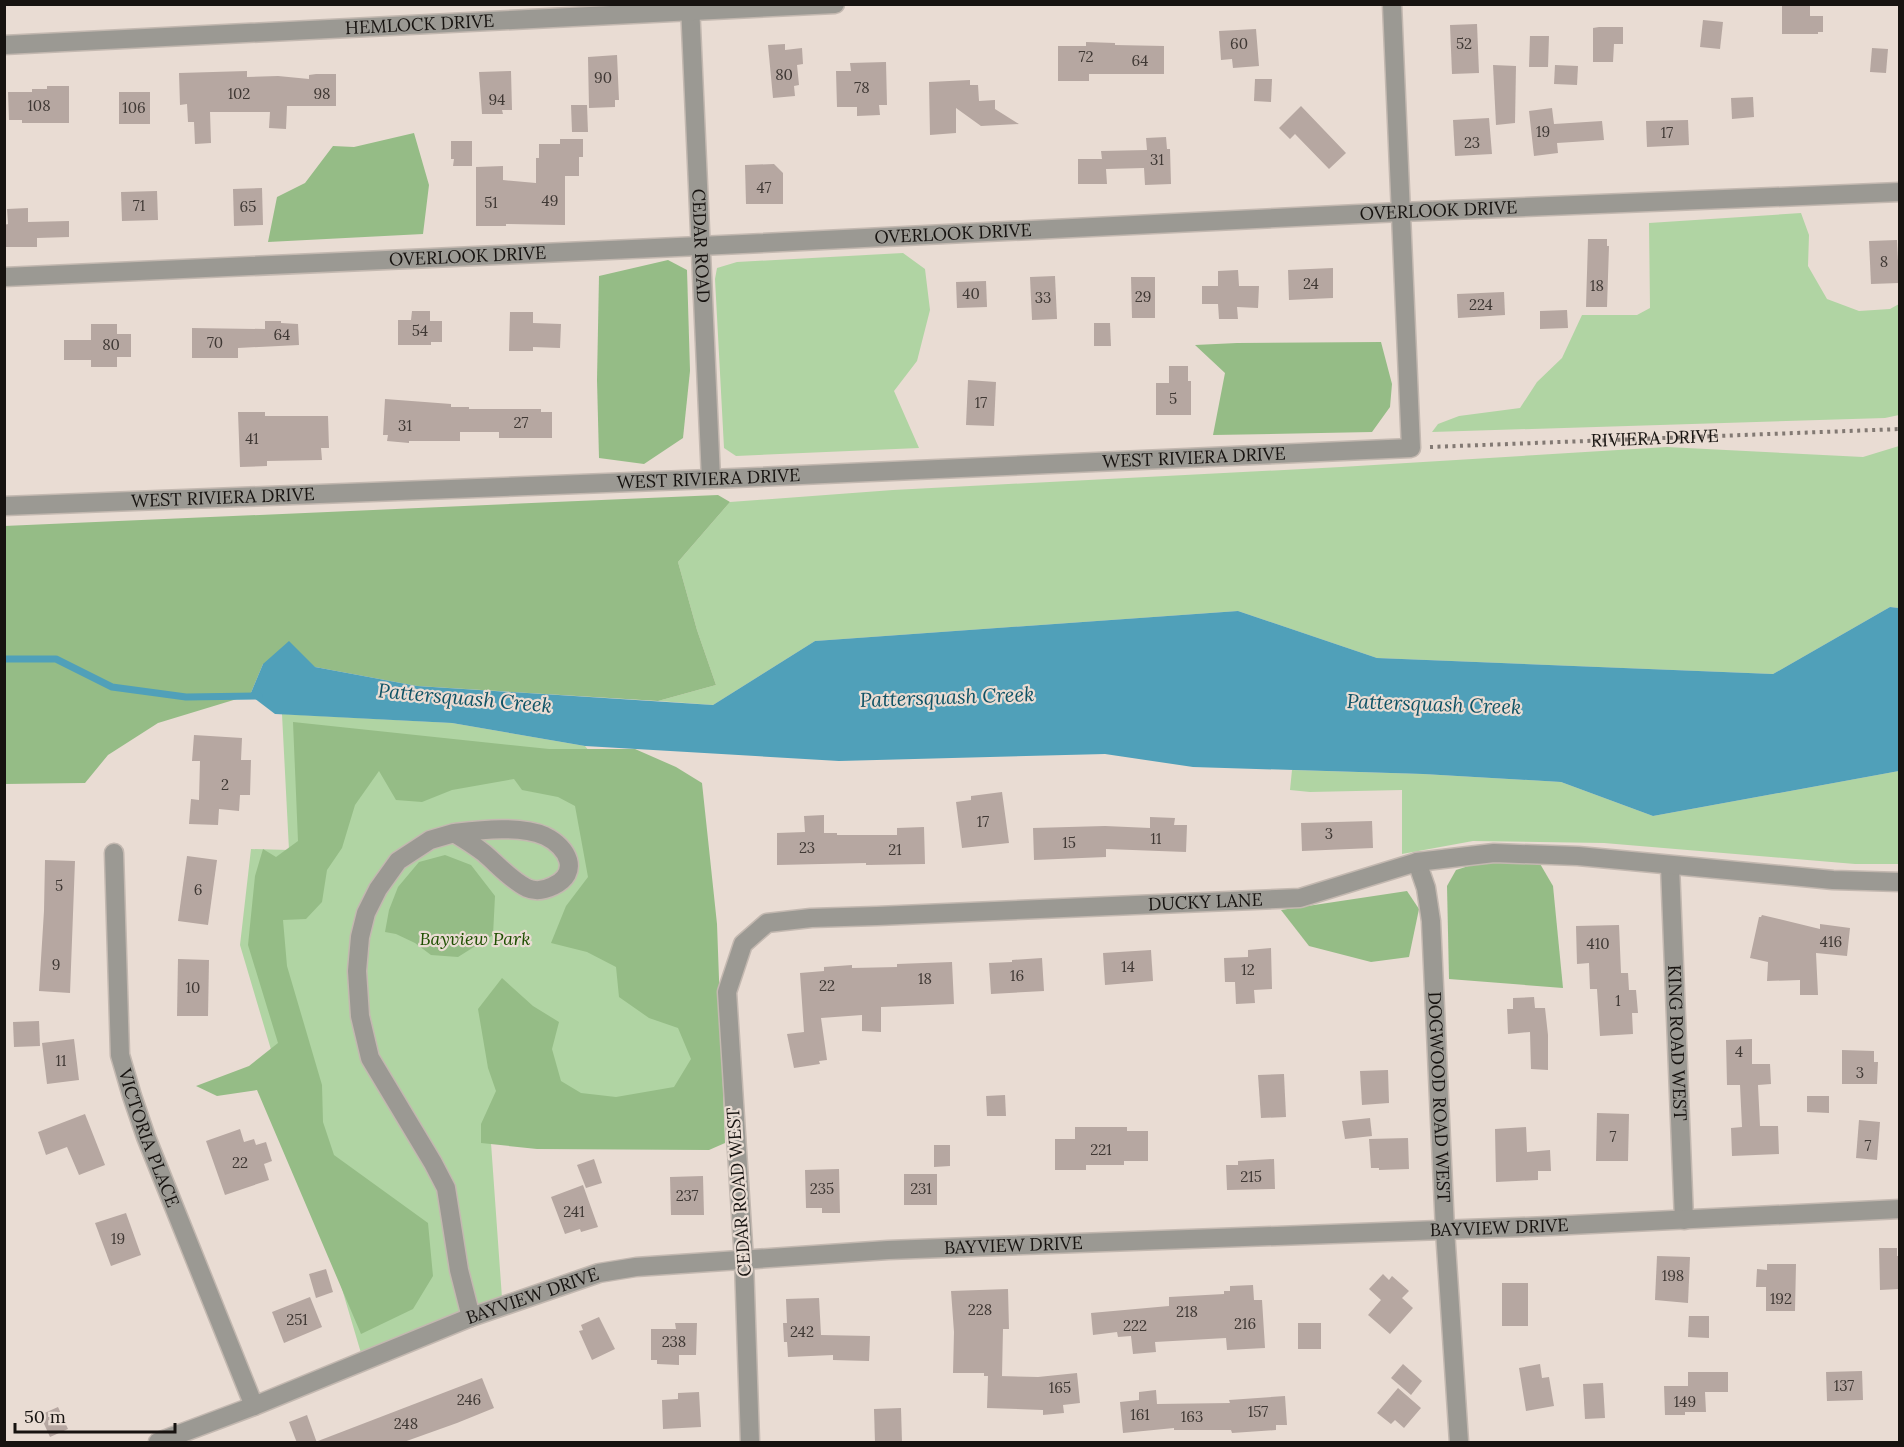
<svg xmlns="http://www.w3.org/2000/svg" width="1904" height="1447" viewBox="0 0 1904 1447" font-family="Lora,serif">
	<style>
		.green { fill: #b0d4a3 }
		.forest { fill: #95bc86 }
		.water { fill: #50a0b9 }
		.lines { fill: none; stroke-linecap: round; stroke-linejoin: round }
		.stream { stroke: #50a0b9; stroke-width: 7 }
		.building { fill: #b6a7a1 }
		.minor-casing { stroke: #c3b8b0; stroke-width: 21 }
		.path { stroke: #827973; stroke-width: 4; stroke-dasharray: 3 4.5; stroke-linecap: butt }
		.minor { stroke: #9b9993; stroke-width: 18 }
		.labels { text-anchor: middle; stroke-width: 4.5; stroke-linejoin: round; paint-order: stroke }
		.number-label { font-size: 15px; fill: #3f3834 }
		.street-label { font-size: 18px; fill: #171310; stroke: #e9dcd3 }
		.park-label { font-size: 18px; font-style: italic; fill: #1e4f00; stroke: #e9dcd3 }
		.water-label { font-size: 20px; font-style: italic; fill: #0e5265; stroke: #e9dcd3 }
	</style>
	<rect width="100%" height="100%" fill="#e9dcd3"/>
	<!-- green -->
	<g class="green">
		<path d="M1801,213L1809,235L1808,266L1827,299L1859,311L1890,309L1899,304V415L1885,418L1432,432L1438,424L1459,416L1520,408L1537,382L1562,358L1582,315H1637L1650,308L1649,223Z"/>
		<path d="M903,253L925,269L930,310L917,361L894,391L919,448L736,456L724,448L715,279L717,268L737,262Z"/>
		<path d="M1899,446V608L1890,607L1773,674L1377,658L1238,611L815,641L713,705L658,701L716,685L697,630L678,562L730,502L893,490L1341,467L1667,447L1863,457Z"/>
		<path d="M282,714L452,723L585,746L705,896L720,1139L491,1143L502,1298L361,1353L240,945L251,849L289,850Z"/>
		<path d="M1292,770L1423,774L1561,782L1653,816L1899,771V864H1855L1604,843L1473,841L1402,854V790L1310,792L1290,790Z"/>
	</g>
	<!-- forest -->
	<g class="forest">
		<path d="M414,133L429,185L423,234L268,242L277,197L305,183L333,146L354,147Z"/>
		<path d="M668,260L687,270L690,371L683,438L644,464L599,458L597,380L599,276Z"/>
		<path d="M1381,342L1392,384L1390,407L1372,432L1213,435L1225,373L1195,345L1237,343Z"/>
		<path d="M718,495L730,502L678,562L697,630L716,685L658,701L417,686L315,667L263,664L250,695L158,723L108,755L85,783L5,784L4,526Z"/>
		<path d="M293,722L549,749H635L676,767L702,783L717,924L725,1143L709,1150L537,1149L481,1143V1124L496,1091L488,1068L478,1009L502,978L533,1006L559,1022L552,1049L561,1081L581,1093L616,1097L674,1087L691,1059L678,1028L649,1018L619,997L616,967L587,952L551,943L566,906L588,877L575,806L558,797L522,790L514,779L452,790L422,802L396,800L379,771L355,805L342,848L327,870L322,902L306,919L283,920L287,966L322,1085L323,1122L334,1155L428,1223L433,1276L413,1309L361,1334L257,1090L217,1096L196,1086L249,1066L278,1043L248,945L255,876L263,849L276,857L298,841Z"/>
		<path d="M445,855L471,865L495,896L493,935L458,957L431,955L415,943L396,934L385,932L389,910L398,887L419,862Z"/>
		<path d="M1539,862L1553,886L1563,988L1449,979L1447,886L1456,870L1478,863Z"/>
		<path d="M1407,891L1419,909L1409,957L1371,962L1309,946L1281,910Z"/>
	</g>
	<!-- water -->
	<path class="water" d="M1890,607L1899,608V771L1653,816L1561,782L1423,774L1193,767L1105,754L839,761L585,746L452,723L275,714L250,695L263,664L289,641L315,667L417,686L713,705L815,641L1238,611L1377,658L1773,674Z"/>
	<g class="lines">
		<!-- stream -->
		<path class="stream" d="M4,659H56L112,687L186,697L259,696"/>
	</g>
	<!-- building -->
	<g class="building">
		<path d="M1782,4H1810V16H1823V32H1818V34H1782Z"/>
		<path d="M1703,20L1723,22L1720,49L1700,47Z"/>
		<path d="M1477,24L1479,73L1452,74L1450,25Z"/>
		<path d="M1599,27H1623V44H1614L1613,62H1593V28Z"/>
		<path d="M1256,29L1259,66L1233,68L1232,59L1221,60L1219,31Z"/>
		<path d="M1530,36H1549L1548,67H1529Z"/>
		<path d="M1086,42L1115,43V45L1164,46V74H1089V81H1058V46H1086Z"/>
		<path d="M785,44V50L802,48L803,64L797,65L799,85L794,86L795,96L773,98L768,45Z"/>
		<path d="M1872,48L1888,49L1886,73L1870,72Z"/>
		<path d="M617,55L619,100H615V107L589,108L588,57Z"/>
		<path d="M886,62L887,105H879L880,115L857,116V107H837L836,71H851L850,63Z"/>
		<path d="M1493,65L1516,66L1515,123L1496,125Z"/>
		<path d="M1555,65L1578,66L1577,85L1554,84Z"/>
		<path d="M247,71V77L278,76L309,79V75L316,74H336V106H287L286,129L269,128L270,112H210L211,143L195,144L194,122H188L187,104L180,105L179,73Z"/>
		<path d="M511,71L512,110H502L503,114H482L479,72Z"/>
		<path d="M1255,79H1272L1271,102L1254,101Z"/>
		<path d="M970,80V85H978L979,101L995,100V109L1019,124L981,126L956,108V133L930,135L929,82Z"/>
		<path d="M47,86H69V123H22V120H9L8,92H32V89H47Z"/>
		<rect x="119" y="92" width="31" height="32"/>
		<path d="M1753,97L1754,117L1732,119L1731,98Z"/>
		<path d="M571,105H587L588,132H572Z"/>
		<path d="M1301,106L1346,153L1329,169L1295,134L1290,139L1279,128Z"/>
		<path d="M1552,108L1554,124L1602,121L1604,140L1557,143L1558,153L1534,156L1529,111Z"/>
		<path d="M1489,118L1492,154L1455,156L1453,120Z"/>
		<path d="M1688,120L1689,145L1647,147L1646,121Z"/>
		<path d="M1166,137L1167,149H1170L1171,184L1145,185L1144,168L1106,169L1107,184H1078V159H1102L1101,151L1147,150L1146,138Z"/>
		<path d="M560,139H583V157H579V176H565V225L506,224V226H476V167L503,166V180L536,183V158H539V144H560Z"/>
		<path d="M451,141H472V166H453L454,159H451Z"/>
		<path d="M774,164L783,173V204H746L745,165Z"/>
		<path d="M262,188L263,225L234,226L233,189Z"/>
		<path d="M157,191L158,220L122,221L121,192Z"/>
		<path d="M28,208V222L69,221V237L37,238V247H4V225L8,224L7,209Z"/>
		<path d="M1588,239H1607V246H1609L1607,307H1586Z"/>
		<path d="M1897,240L1899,283L1871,284L1869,241Z"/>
		<path d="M1333,268V298L1289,300L1288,270Z"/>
		<path d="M1238,270L1239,286H1259L1258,308L1237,307L1238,319H1219L1218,304H1202V286H1218V271Z"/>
		<path d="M1055,276L1057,319L1032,320L1030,277Z"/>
		<path d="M1131,277H1155V318H1132Z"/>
		<path d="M986,281L987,307L957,308L956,282Z"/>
		<path d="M1504,292L1505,315L1458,318L1457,294Z"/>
		<path d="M1567,310L1568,328L1540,329V311Z"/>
		<path d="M412,311H430V321H442V342H431V345H398V320H411Z"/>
		<path d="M510,312H533V323L561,324L560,348L533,347V351H509Z"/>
		<path d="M265,321H281V323L298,324L299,345L238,348V358H192V328L265,329Z"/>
		<path d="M1094,323H1110L1111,346H1094Z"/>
		<path d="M91,324H117V334H131V357H117V367H91V360H64V340H91Z"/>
		<path d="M1169,366H1188V381H1191V415H1156V383H1169Z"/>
		<path d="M968,380L996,382L994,426L966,425Z"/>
		<path d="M385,399L451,404V407H469V409H541V412H552V438H499V432H460V441H409V443L387,441L388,435H383Z"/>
		<path d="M238,412H265V416H328L329,448H321L322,460L267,461V466L240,467Z"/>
		<path d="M194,735L242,738L241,760H251L250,795H240L239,811L219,809L218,825L189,824L191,799L199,800L200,761H192Z"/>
		<path d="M1002,792L1009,843L962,848L956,802L971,800V796Z"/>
		<path d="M824,815V833H837V835H897V828L924,827L925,864L866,865V863L777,865V833L805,832L804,816Z"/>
		<path d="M1150,817L1175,818L1174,825H1187L1186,852L1106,849V857L1034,860L1033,828L1105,826L1150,828Z"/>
		<path d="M1372,821L1373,848L1302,851L1301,823Z"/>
		<path d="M187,856L217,860L208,925L178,921Z"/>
		<path d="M45,860L75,861L70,993L39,991L44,911Z"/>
		<path d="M1762,915L1820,929V924L1850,928L1847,956L1816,953L1818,995H1800V980L1767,981L1768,962L1750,958L1759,917H1761Z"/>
		<path d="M1619,925L1621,973H1628L1629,990H1636L1638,1013H1632L1633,1034L1600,1036L1597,989H1590L1589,963L1577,964L1576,926Z"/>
		<path d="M1271,948L1272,989L1254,990L1255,1003L1236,1004L1235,982H1225L1224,958L1248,957V950Z"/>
		<path d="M1151,950L1153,981L1105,985L1103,953Z"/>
		<path d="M1042,958L1044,991L991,994L989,963L1012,962V960Z"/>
		<path d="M178,959L209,960L208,1016H177Z"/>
		<path d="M952,962L954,1004L881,1007V1032L862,1031V1015L821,1018L827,1060L819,1061L820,1064L794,1068L787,1034L804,1032L800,973L824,971V967L852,965V968L897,967V964Z"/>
		<path d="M1534,997L1535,1008H1545L1548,1035V1070L1531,1069L1530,1032L1508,1034L1507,1009H1513V998Z"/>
		<path d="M39,1021L40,1046L14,1047L13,1022Z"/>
		<path d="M74,1039L79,1080L47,1084L42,1043Z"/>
		<path d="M1752,1039V1064H1770L1771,1084L1758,1085L1760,1126H1778L1779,1154L1732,1156L1731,1128L1742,1127L1740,1085H1727L1726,1040Z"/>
		<path d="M1842,1050L1874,1051V1062H1878L1877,1084H1842Z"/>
		<path d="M1388,1070L1389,1103L1362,1105L1360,1071Z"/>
		<path d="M1284,1074L1286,1117L1261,1118L1258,1075Z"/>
		<path d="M1005,1095L1006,1116H987L986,1096Z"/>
		<path d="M1807,1096H1829V1113L1807,1112Z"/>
		<path d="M1597,1113L1629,1114L1628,1161H1596Z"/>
		<path d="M85,1114L105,1165L79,1175L67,1147L46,1155L38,1132Z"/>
		<path d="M1370,1118L1372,1136L1345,1139L1342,1121Z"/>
		<path d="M1859,1120L1880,1122L1877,1160L1856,1158Z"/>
		<path d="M1075,1127H1127V1131H1148V1161H1124V1165H1086V1170H1055V1139H1075Z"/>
		<path d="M1526,1127L1527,1152L1550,1150L1551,1171H1538V1180L1496,1182L1495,1129Z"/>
		<path d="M240,1129L244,1142L254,1139L256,1145L266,1142L272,1161L264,1164L269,1180L225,1195L206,1141Z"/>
		<path d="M1408,1138L1409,1169L1379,1170V1168H1371L1369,1139Z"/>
		<path d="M934,1145H950V1166L934,1167Z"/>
		<path d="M594,1159L602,1183L586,1188L577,1165Z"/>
		<path d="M1274,1159L1275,1189L1227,1190L1226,1165H1238V1161Z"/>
		<path d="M839,1169L840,1213H822V1208H806L805,1170Z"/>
		<rect x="904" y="1174" width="33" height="31"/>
		<path d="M703,1176L704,1215H671L670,1177Z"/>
		<path d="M583,1185L598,1227L581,1232L580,1229L565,1234L551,1197Z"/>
		<path d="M126,1213L141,1255L111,1266L95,1223Z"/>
		<path d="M1879,1248H1897V1256H1899V1289L1880,1290Z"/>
		<path d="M1657,1256L1690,1257L1688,1303L1655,1300Z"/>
		<path d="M1767,1264H1796L1795,1311H1766V1287H1756L1757,1269L1767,1270Z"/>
		<path d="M326,1269L333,1292L316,1298L309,1274Z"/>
		<path d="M1383,1274L1389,1280L1392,1276L1409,1291L1402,1298L1413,1308L1390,1334L1368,1315L1381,1300L1369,1289Z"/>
		<rect x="1502" y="1283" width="26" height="43"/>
		<path d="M1253,1285L1254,1300H1262L1265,1348L1227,1350L1226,1338L1155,1342L1156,1352L1133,1354L1131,1336L1118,1337L1117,1332L1093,1335L1091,1313L1169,1306V1297L1224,1294V1291H1230V1286Z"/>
		<path d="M1008,1289L1009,1329H1003L1002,1376H999L1038,1377L1077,1373L1080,1403L1063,1405L1064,1413L1043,1415V1410L987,1408L988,1376H984V1373H953L954,1332L951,1291Z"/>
		<path d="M310,1297L322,1327L284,1343L272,1312Z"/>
		<path d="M819,1298L821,1335L870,1336L869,1361L833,1360V1355L788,1357L787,1342H784L783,1323H787L786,1299Z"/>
		<path d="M1689,1316H1709V1338L1688,1337Z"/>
		<path d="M599,1317L615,1349L592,1360L579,1331L583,1330L581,1325Z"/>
		<path d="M675,1323H697L696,1355H679V1365L657,1364V1360H651V1329H676Z"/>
		<rect x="1298" y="1323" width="23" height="26"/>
		<path d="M1403,1364L1422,1381L1411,1395L1391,1378Z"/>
		<path d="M1540,1364L1542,1378L1549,1377L1554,1406L1526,1411L1519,1368Z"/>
		<path d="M1862,1371L1863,1400L1827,1401L1826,1372Z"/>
		<path d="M1688,1372H1728V1392H1705L1706,1412H1685V1415H1665L1664,1386H1688Z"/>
		<path d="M482,1378L494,1408L457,1423L401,1443H318V1441Z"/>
		<path d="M1603,1383L1605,1418L1585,1419L1583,1384Z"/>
		<path d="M1398,1388L1421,1408L1404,1428L1395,1420L1391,1424L1377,1413Z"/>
		<path d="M1156,1390L1157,1404L1230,1403L1229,1400L1285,1396L1287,1425H1276V1430L1232,1433L1231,1430H1174V1428L1123,1433L1120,1402L1139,1400V1392Z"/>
		<path d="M699,1392L701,1427L663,1429L662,1400L678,1399V1393Z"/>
		<path d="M58,1407L68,1429L50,1437L40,1415Z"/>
		<path d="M901,1408L902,1443H875L874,1409Z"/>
		<path d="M307,1415L317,1443H297L289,1422Z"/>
	</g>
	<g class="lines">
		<defs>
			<g id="minor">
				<path id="s2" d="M690,4L711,479"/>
				<path id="s3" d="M4,45L835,4"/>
				<path id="s4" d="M4,277L700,246L1401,212L1900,192"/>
				<path id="s5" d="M4,506L711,479L1411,448L1392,4"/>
				<path d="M454,833C480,830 520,825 545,836C568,847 581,873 553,886C545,890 536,892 527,888C511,880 498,865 484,853C475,846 464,839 454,833L430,840L398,861L378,889L366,913L360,937L357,971L360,1016L370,1058L433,1163L446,1188L459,1270L471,1317"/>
				<path id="s6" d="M114,853L120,1055L132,1096L146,1137L254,1406"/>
				<path id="s7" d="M1417,862L1426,888L1431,921L1445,1230L1459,1442"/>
				<path id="s8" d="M1670,866L1684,1220"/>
				<path id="s9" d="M158,1442L254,1406L471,1317L599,1273L636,1267L888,1250L1550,1226L1900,1209"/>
				<path id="s10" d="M750,1442L744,1261L727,992L743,944L767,923L811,918L877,916L1300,898L1417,862L1494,853L1578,856L1833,880L1900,882"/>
			</g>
		</defs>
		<!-- minor casing -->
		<use href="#minor" class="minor-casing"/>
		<!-- path -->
		<path class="path" id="s1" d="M1430,447L1900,429"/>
		<!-- minor -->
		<use href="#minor" class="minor"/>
	</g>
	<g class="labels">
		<!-- number labels -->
		<g class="number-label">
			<text x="1239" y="49">60</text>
			<text x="1464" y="49">52</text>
			<text x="1086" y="62">72</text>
			<text x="1140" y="66">64</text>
			<text x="784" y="80">80</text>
			<text x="603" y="83">90</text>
			<text x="862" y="93">78</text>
			<text x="239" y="99">102</text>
			<text x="322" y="99">98</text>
			<text x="497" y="105">94</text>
			<text x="39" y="111">108</text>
			<text x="134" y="113">106</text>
			<text x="1543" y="137">19</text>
			<text x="1667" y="138">17</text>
			<text x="1472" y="148">23</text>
			<text x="1157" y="165">31</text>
			<text x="764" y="193">47</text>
			<text x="550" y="206">49</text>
			<text x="491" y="208">51</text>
			<text x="139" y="211">71</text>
			<text x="248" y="212">65</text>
			<text x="1884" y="267">8</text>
			<text x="1311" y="289">24</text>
			<text x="1597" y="291">18</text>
			<text x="971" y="299">40</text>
			<text x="1143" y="302">29</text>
			<text x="1043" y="303">33</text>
			<text x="1481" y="310">224</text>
			<text x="420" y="336">54</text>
			<text x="282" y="340">64</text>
			<text x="215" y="348">70</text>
			<text x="111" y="350">80</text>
			<text x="1173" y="404">5</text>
			<text x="981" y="408">17</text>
			<text x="521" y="428">27</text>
			<text x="405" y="431">31</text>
			<text x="252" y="444">41</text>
			<text x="225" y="790">2</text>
			<text x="983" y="827">17</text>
			<text x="1329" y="839">3</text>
			<text x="1156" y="844">11</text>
			<text x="1069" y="848">15</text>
			<text x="807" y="853">23</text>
			<text x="895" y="855">21</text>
			<text x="59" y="891">5</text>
			<text x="198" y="895">6</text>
			<text x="1831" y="947">416</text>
			<text x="1598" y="949">410</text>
			<text x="56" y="970">9</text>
			<text x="1128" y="972">14</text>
			<text x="1248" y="975">12</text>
			<text x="1017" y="981">16</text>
			<text x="925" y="984">18</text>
			<text x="827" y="991">22</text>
			<text x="193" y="993">10</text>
			<text x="1618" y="1006">1</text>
			<text x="1739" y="1057">4</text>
			<text x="61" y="1066">11</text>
			<text x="1860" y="1078">3</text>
			<text x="1613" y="1142">7</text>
			<text x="1868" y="1151">7</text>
			<text x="1101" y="1155">221</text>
			<text x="240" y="1168">22</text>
			<text x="1251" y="1182">215</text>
			<text x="822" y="1194">235</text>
			<text x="921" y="1194">231</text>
			<text x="687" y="1201">237</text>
			<text x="574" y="1217">241</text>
			<text x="118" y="1244">19</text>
			<text x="1673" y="1281">198</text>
			<text x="1781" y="1304">192</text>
			<text x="980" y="1315">228</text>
			<text x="1187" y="1317">218</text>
			<text x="297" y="1325">251</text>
			<text x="1245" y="1329">216</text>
			<text x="1135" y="1331">222</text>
			<text x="802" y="1337">242</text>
			<text x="674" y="1347">238</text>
			<text x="1844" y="1391">137</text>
			<text x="1060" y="1393">165</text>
			<text x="469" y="1405">246</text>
			<text x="1685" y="1407">149</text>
			<text x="1258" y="1417">157</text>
			<text x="1140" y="1420">161</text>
			<text x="1192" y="1422">163</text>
			<text x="406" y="1429">248</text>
		</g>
		<!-- street labels -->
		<g class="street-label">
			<text dy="6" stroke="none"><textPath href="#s3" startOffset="416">HEMLOCK DRIVE</textPath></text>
			<text dy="6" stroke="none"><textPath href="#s4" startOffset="1436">OVERLOOK DRIVE</textPath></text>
			<text dy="6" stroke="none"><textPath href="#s4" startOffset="950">OVERLOOK DRIVE</textPath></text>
			<text dy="6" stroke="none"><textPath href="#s2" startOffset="242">CEDAR ROAD</textPath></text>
			<text dy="6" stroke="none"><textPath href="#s4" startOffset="464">OVERLOOK DRIVE</textPath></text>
			<text dy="6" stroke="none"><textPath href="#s1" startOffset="225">RIVIERA DRIVE</textPath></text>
			<text dy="6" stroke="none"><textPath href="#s5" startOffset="1191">WEST RIVIERA DRIVE</textPath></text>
			<text dy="6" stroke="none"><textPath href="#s5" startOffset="705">WEST RIVIERA DRIVE</textPath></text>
			<text dy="6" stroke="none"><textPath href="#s5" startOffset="219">WEST RIVIERA DRIVE</textPath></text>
			<text dy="6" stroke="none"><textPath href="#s10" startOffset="972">DUCKY LANE</textPath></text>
			<text dy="6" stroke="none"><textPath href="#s8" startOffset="177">KING ROAD WEST</textPath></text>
			<text dy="6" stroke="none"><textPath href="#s7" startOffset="237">DOGWOOD ROAD WEST</textPath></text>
			<text dy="6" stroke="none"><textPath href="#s6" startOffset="290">VICTORIA PLACE</textPath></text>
			<text transform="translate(739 1192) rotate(-94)" y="6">CEDAR ROAD WEST</text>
			<text dy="6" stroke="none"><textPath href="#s9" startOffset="1374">BAYVIEW DRIVE</textPath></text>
			<text dy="6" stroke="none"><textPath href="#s9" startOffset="888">BAYVIEW DRIVE</textPath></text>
			<text dy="6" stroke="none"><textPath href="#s9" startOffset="402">BAYVIEW DRIVE</textPath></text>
		</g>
		<!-- park labels -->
		<g class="park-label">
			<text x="475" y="945">Bayview Park</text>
		</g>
		<!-- water labels -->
		<g class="water-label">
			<text transform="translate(947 697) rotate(-2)" y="7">Pattersquash Creek</text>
			<text transform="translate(465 698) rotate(5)" y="7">Pattersquash Creek</text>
			<text transform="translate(1434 704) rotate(2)" y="7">Pattersquash Creek</text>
		</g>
	</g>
	<!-- border -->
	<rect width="1904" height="1447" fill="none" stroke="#171310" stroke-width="12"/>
	<!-- scale -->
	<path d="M15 1423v9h160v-9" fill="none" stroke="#171310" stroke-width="3"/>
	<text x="24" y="1423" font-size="18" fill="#171310" stroke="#e9dcd3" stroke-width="4.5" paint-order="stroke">50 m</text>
</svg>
